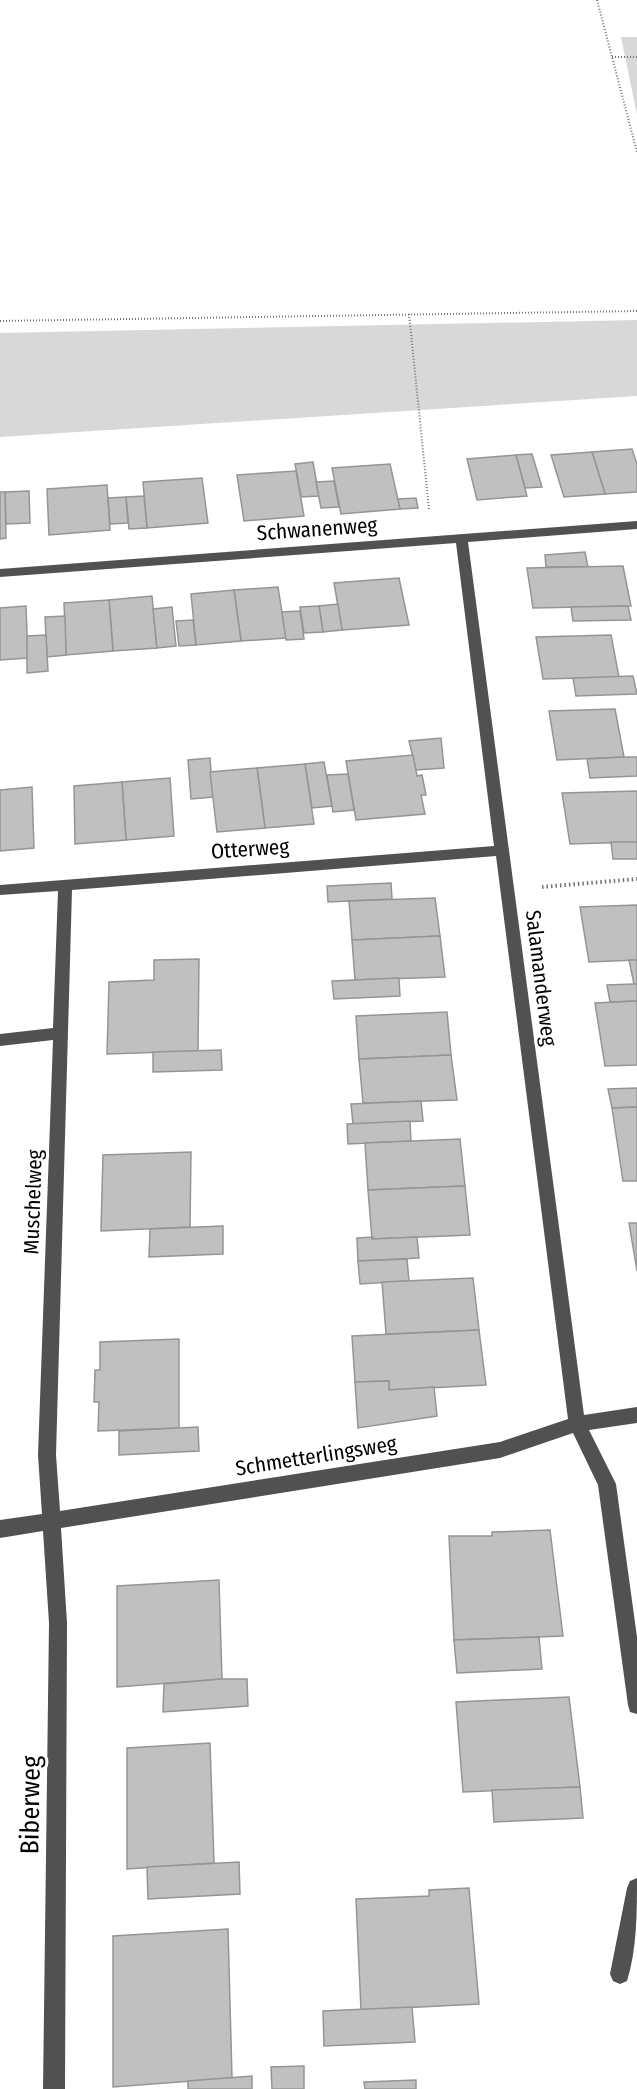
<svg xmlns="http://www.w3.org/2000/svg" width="637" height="2089" viewBox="0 0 637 2089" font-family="'Fira Sans Condensed',sans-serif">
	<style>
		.green { fill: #d8d8d8 }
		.building { fill: #c0c0c0; stroke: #959595; stroke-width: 1.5 }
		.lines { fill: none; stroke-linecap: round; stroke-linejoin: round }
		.path-far1 { stroke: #737373; stroke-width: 2; stroke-dasharray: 1 2; stroke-linecap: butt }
		.path { stroke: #737373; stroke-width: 4; stroke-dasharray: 1.5 3; stroke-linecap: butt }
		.minor { fill: #515151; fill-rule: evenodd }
		.labels { text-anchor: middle; stroke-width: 6; stroke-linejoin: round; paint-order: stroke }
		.street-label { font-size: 21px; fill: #000; stroke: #fff }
		.near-street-label { font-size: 26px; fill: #000; stroke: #fff }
	</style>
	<rect width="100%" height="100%" fill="#fff"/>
	<!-- green -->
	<g class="green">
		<path d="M621,37H637V115Z"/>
		<path d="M637,320V396L0,437V333Z"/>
	</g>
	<!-- building -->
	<g class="building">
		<path d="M632,449L637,464V492L605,494L592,452Z"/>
		<path d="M592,452L605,494L564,497L551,455Z"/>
		<path d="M532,454L542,487L525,488L516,455Z"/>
		<path d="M516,455L527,496L477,500L467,459Z"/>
		<path d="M313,462L319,496L301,497L295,464Z"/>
		<path d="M390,464L400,509L341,514L332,468Z"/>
		<path d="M296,471L304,516L244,521L237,475Z"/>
		<path d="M202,478L208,523L147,528L143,482Z"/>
		<path d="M334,481L339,507L321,508L316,482Z"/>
		<path d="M107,485L110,530L49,535L47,489Z"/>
		<path d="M29,491L30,523L6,524L5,492Z"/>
		<path d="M0,492H5L6,538L0,539Z"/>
		<path d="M144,496L147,528L129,529L126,497Z"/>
		<path d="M126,497L128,523L110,524L108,498Z"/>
		<path d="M416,498L418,508L400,509L398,499Z"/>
		<path d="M585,552L588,567H546L545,555Z"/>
		<path d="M623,566L631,606L533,608L527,568Z"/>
		<path d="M399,578L409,625L342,630L334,583Z"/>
		<path d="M278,587L286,638L241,641L234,590Z"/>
		<path d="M234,590L241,641L196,645L191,594Z"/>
		<path d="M152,596L157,648L113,651L109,600Z"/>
		<path d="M109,600L113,651L66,655L64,603Z"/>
		<path d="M338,604L342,630L323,632L319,606Z"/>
		<path d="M26,606L28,658L0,660V608Z"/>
		<path d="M319,606L323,632L304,633L300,607Z"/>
		<path d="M628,606L631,620L573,621L571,607Z"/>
		<path d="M172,607L176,646L157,648L153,609Z"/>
		<path d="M300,611L304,639L286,640L282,612Z"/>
		<path d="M65,616L66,655L47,657L45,617Z"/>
		<path d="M193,620L196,645L179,646L176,621Z"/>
		<path d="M46,635L48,671L27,673V636Z"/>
		<path d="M611,635L619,677L543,679L536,637Z"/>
		<path d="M633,676L637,694L576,696L573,678Z"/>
		<path d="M615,709L624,757L557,760L549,711Z"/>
		<path d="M441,738L444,768L416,770L409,741Z"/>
		<path d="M413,755L417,776L422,775L426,795H421L425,814L356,820L346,761Z"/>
		<path d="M624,757H637V776L590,778L587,759Z"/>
		<path d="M210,758L213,797L191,799L188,760Z"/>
		<path d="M324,762L332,806L312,808L305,764Z"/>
		<path d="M305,764L314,824L265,828L257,768Z"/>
		<path d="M257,768L265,828L217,832L210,772Z"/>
		<path d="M348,774L354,810L333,812L327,775Z"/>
		<path d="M170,778L174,836L126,840L122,782Z"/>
		<path d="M122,782L126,840L75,844L74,786Z"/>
		<path d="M32,787L34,848L0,851V790Z"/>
		<path d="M637,791V842L570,844L562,793Z"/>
		<path d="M611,842H637V859H613Z"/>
		<path d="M391,883L392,899L328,902L327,886Z"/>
		<path d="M435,898L440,936L352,940L349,901Z"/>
		<path d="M637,905V960L589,962L580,907Z"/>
		<path d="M440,936L445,977L355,980L352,940Z"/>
		<path d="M199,959L198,1051L107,1054L109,982L154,980V960Z"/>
		<path d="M629,960H637V984H634Z"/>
		<path d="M399,978L400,996L334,999L332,981Z"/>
		<path d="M634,984H637V1001L610,1002L607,985Z"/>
		<path d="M637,1001V1065L605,1066L595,1003Z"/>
		<path d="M447,1012L451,1055L359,1059L356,1016Z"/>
		<path d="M221,1050L222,1070L153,1072V1052Z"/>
		<path d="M451,1055L457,1100L363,1103L359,1059Z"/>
		<path d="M637,1088V1107L612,1108L608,1089Z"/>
		<path d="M421,1101L423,1121L353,1124L351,1104Z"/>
		<path d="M637,1107V1181H623L612,1108Z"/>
		<path d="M410,1121L411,1141L348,1144L347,1124Z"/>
		<path d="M460,1139L465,1186L368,1190L365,1143Z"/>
		<path d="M191,1152L190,1227L101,1231L103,1155Z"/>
		<path d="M465,1186L470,1235L372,1239L368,1190Z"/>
		<path d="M629,1223H637V1271Z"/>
		<path d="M223,1226V1254L149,1257L150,1229Z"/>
		<path d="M373,1237L372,1239L417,1237L419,1258L358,1261L357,1238Z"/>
		<path d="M407,1259L409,1281L360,1284L358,1261Z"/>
		<path d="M473,1278L479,1330L386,1334L382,1282Z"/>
		<path d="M479,1330L486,1385L389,1390V1381L355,1382L352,1336Z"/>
		<path d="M179,1339V1428L98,1431L99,1402H94L95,1370H100V1342Z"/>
		<path d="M389,1381V1390L434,1387L437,1416L358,1428L355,1382Z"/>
		<path d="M198,1427L199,1451L119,1455V1431Z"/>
		<path d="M550,1530L563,1636L454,1640L449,1536H492V1532Z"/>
		<path d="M219,1580L222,1679L117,1687V1586Z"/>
		<path d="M539,1637L542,1669L457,1673L454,1640Z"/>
		<path d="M222,1679H247L248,1706L163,1712L164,1684Z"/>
		<path d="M569,1697L580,1787L463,1792L456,1702Z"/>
		<path d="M210,1743L214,1863L127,1869V1748Z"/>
		<path d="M580,1787L583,1818L494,1822L492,1790Z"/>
		<path d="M239,1862L240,1894L148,1899L147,1867Z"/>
		<path d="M469,1888L479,2004L361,2010L356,1899L429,1896V1890Z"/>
		<path d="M228,1929L232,2078L113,2087V1936Z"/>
		<path d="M412,2007L415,2042L324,2046L323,2011Z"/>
		<path d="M304,2066V2089H272L271,2067Z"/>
		<path d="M252,2076V2089H188V2081Z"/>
		<path d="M416,2080V2089H365L364,2082Z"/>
	</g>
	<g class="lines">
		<!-- path-far1 -->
		<g class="path-far1">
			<path d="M597,0L637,152"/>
			<path d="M612,57H637"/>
			<path d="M409,314L429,509"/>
			<path d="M0,321L637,311"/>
		</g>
		<!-- path -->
		<path class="path" d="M542,887L637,879"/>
		<!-- minor -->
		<g class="minor">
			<path d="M637,521V529L468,542L584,1415L637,1407V1423L589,1430L616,1484L637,1637V1714L630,1712L628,1705L598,1485L573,1433L500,1458L61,1528L67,1623L65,2089H43L49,1623L43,1531L0,1538V1520L42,1514L38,1455L53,1040L0,1046V1034L53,1028L58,891L0,895V885L494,846L456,543L0,577V569ZM496,856L568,1419L500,1442L60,1511L56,1455L72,890Z"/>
			<path d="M637,1878C637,1912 637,1949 627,1981L620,1984L613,1981L610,1974L627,1888L630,1881Z"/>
		</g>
	</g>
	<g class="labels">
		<!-- street labels -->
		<g class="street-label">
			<text transform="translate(317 529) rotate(-4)" y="7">Schwanenweg</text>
			<text transform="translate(250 849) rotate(-4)" y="7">Otterweg</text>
			<text transform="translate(541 978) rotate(83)" y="7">Salamanderweg</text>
			<text transform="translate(33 1202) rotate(-88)" y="7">Muschelweg</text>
			<text transform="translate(316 1456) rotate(-9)" y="7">Schmetterlingsweg</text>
		</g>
		<!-- near-street labels -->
		<g class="near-street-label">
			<text transform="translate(30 1805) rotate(-89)" y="9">Biberweg</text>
		</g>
	</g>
</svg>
